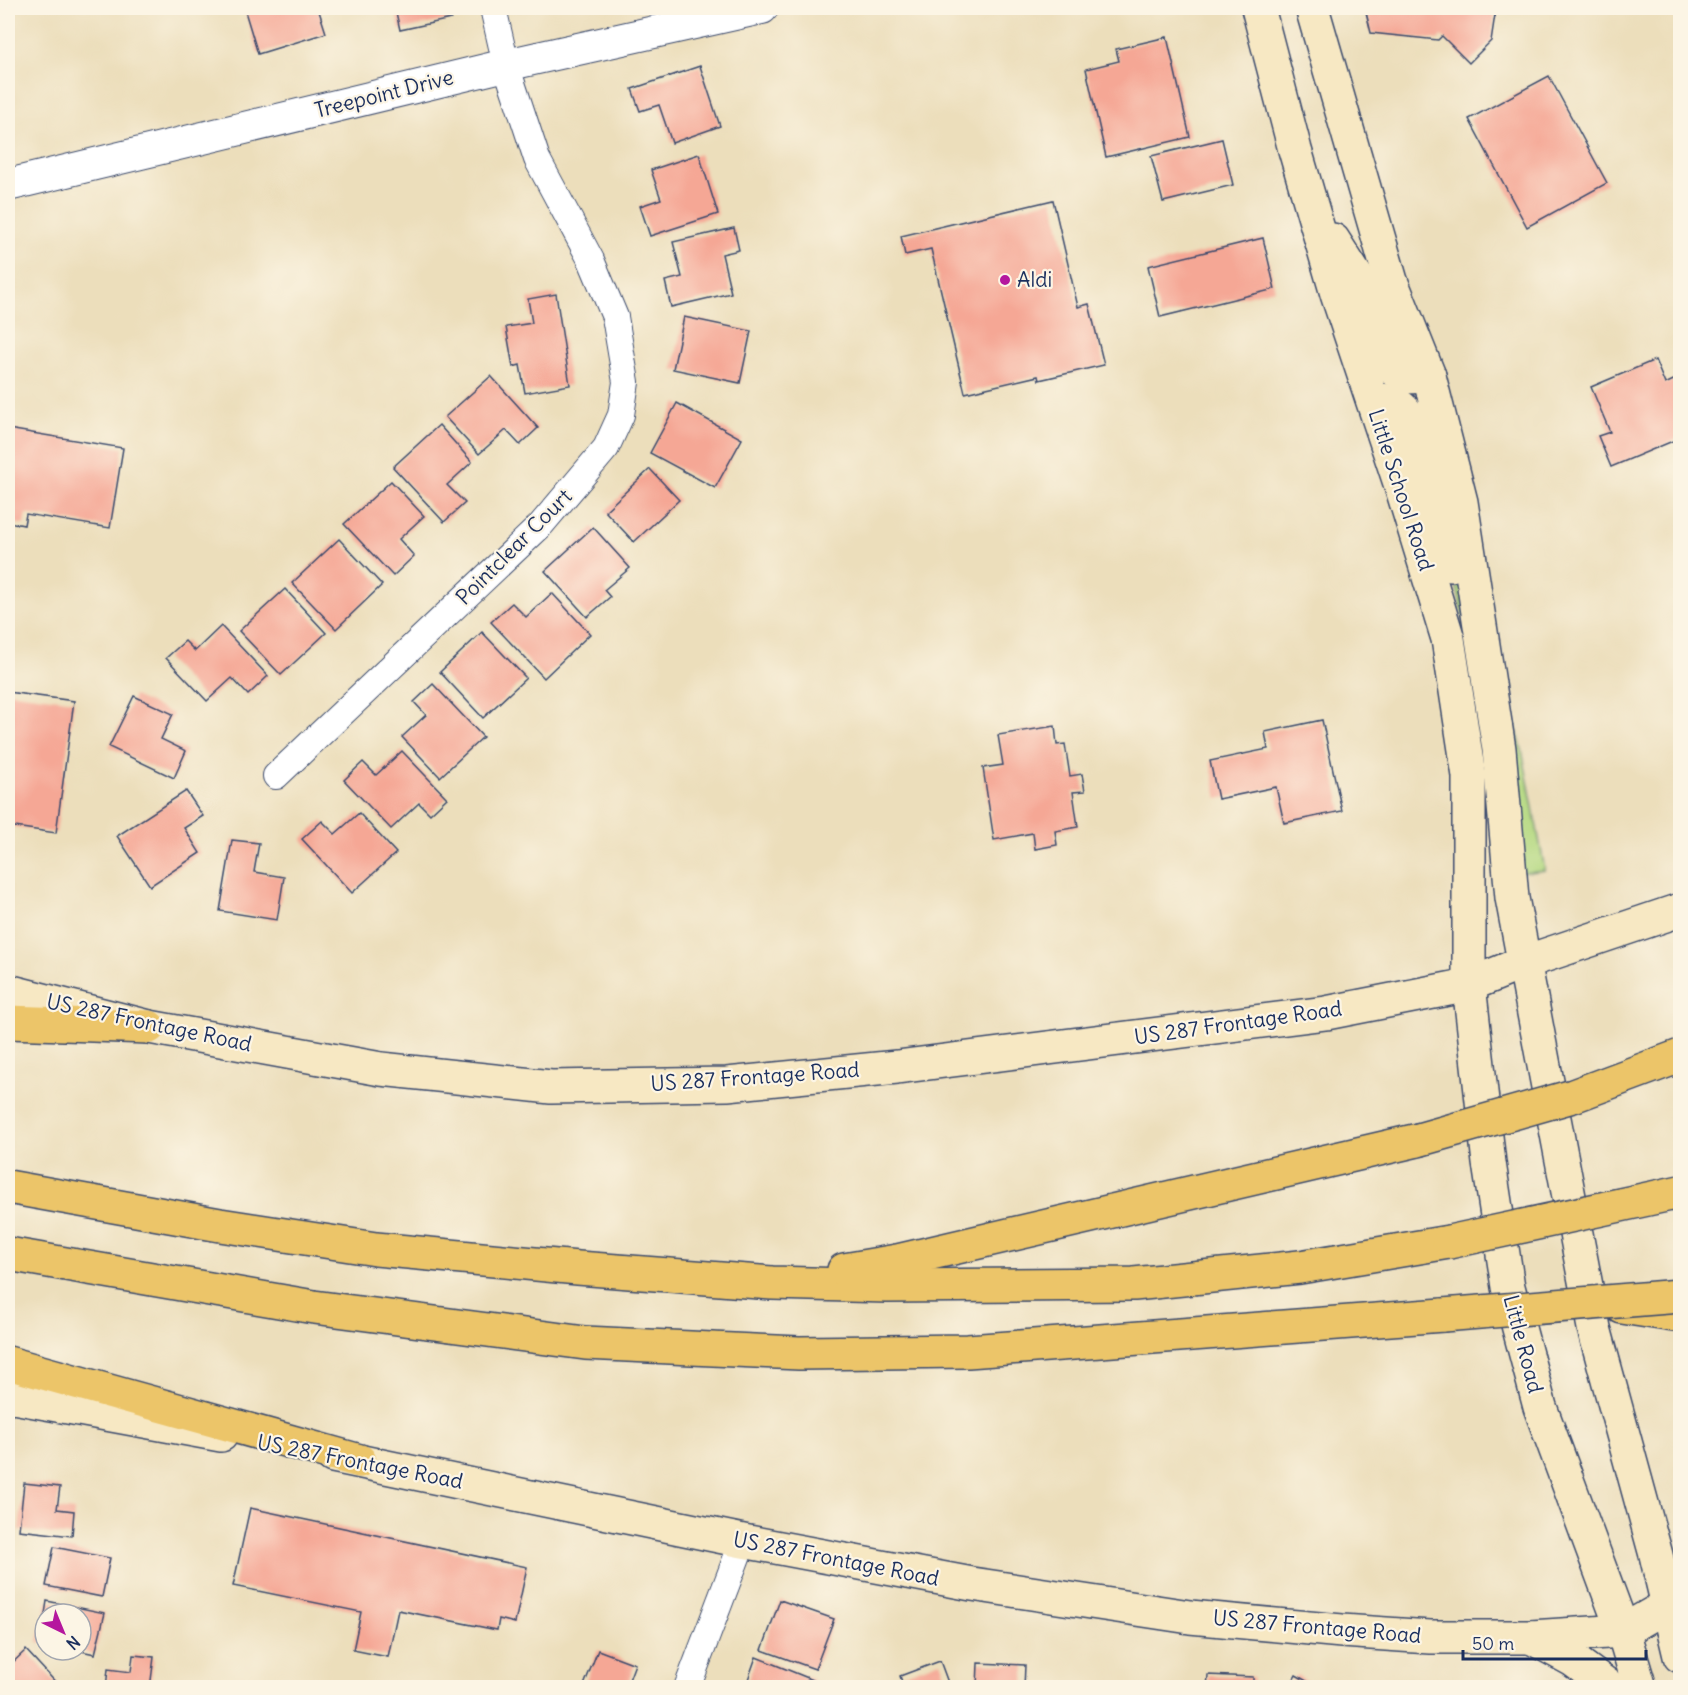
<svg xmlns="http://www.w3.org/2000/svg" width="1688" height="1695" viewBox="0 0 1688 1695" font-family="Delius,sans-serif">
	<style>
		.green { fill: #b5d982; stroke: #688470; stroke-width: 1.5 }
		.building { fill: #f5a795 }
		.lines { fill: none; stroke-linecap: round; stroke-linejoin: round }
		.minor-casing { stroke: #3a496c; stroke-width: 28 }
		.tertiary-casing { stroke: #3a496c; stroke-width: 34 }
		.secondary-casing { stroke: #3a496c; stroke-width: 36 }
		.motorway-casing { stroke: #3a496c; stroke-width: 36 }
		.minor { stroke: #fff; stroke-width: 26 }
		.tertiary { stroke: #fff; stroke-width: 32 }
		.secondary { stroke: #f7e8c3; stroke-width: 33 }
		.motorway { stroke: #ecc569; stroke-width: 33 }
		.motorway-bridge-casing { stroke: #3a496c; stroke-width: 36; stroke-linecap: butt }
		.motorway-bridge { stroke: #ecc569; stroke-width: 33 }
		.poi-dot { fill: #b5179e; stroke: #fcf5e5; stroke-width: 2 }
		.labels { text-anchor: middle; stroke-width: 4.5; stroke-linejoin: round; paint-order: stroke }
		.street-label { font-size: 21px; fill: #1b2f5e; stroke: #fcf5e5 }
		.poi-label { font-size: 21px; fill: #1b2f5e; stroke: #fcf5e5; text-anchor: start }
	</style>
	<rect width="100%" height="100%" fill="#fcf5e5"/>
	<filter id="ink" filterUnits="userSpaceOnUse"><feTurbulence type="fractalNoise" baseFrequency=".0167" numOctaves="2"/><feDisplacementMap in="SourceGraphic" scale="12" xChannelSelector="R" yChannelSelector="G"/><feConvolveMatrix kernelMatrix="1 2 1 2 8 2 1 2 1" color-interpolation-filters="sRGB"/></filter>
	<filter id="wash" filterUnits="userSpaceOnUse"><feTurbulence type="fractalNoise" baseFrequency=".008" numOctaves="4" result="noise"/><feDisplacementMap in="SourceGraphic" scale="24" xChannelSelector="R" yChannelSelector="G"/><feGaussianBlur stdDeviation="1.35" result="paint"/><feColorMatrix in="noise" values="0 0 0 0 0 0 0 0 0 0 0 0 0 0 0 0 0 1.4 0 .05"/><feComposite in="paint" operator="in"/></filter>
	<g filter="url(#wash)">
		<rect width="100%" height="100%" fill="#ecdebb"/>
		<!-- green -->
		<path class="green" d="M1459,559L1498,661L1522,750L1545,870L1521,873L1455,580Z"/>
		<g id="blocks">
			<!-- building -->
			<g class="building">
				<path d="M244,8H318L326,33L258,54Z"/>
				<path d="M395,8H449L451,19L400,30Z"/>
				<path d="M1365,8H1496L1491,41L1469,63L1442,36L1438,40L1371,33Z"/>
				<path d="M1167,37L1190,137L1106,157L1086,69L1119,61L1116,49Z"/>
				<path d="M700,66L720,126L672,143L659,105L640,111L632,89Z"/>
				<path d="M1549,76L1607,183L1527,227L1469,119Z"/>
				<path d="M1222,139L1233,185L1163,202L1151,156Z"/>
				<path d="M699,154L718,214L650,236L640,206L661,199L651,170Z"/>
				<path d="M1053,200L1078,307L1089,304L1104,365L1039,380L1038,376L965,393L931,249L905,255L901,236Z"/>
				<path d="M734,228L739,250L722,254L731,293L671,307L665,281L682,277L673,242Z"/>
				<path d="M1263,238L1275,289L1160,317L1148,266Z"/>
				<path d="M556,294L570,385L525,393L520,365L513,367L506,327L532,323L528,299Z"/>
				<path d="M684,317L751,331L740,383L673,369Z"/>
				<path d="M1655,360L1665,384L1680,377V438L1611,467L1598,436L1610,432L1591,387Z"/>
				<path d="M491,376L538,428L520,445L506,430L479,454L445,417Z"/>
				<path d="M677,403L742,439L715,488L650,453Z"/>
				<path d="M439,425L472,462L447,485L465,503L444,522L393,467Z"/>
				<path d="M8,429L123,448L110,528L26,514L24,525L8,522Z"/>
				<path d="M650,469L679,500L634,542L605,511Z"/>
				<path d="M391,481L424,516L399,539L414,556L393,576L344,524Z"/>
				<path d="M593,527L630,568L604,590L610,597L587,617L545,571Z"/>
				<path d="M339,539L382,585L336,629L292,583Z"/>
				<path d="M285,589L326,633L281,675L239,631Z"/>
				<path d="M552,593L590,634L544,678L491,622L512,603L526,617Z"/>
				<path d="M221,626L268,676L248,695L232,678L207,701L166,658L185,641L195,651Z"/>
				<path d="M482,632L526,678L483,718L440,672Z"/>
				<path d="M433,684L483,737L440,777L402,737L426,715L414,702Z"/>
				<path d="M8,692L74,701L56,833L8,826Z"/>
				<path d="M134,696L173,714L161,739L186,751L174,778L109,747Z"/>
				<path d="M1322,720L1342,811L1284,823L1276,787L1218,799L1210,761L1268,749L1265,732Z"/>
				<path d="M1055,726L1057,745L1065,744L1070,776L1082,774L1085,791L1073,792L1078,827L1055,831L1057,845L1035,849L1033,833L994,840L983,768L1003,765L998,735Z"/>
				<path d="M402,751L447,798L430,814L419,803L391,829L344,780L363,762L376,775Z"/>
				<path d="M186,791L203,816L184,828L200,853L150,886L117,836Z"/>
				<path d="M359,813L396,853L352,893L302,839L322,821L335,834Z"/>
				<path d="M232,840L259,843L254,872L284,877L277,920L220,911Z"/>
				<path d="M24,1483L60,1487L57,1509L74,1511L72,1536L19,1530Z"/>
				<path d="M250,1508L527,1567L515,1623L499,1619L497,1630L398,1610L388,1657L353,1650L361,1612L233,1586Z"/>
				<path d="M54,1547L110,1558L102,1597L46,1586Z"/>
				<path d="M780,1600L834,1619L815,1669L762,1650Z"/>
				<path d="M47,1601L105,1613L95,1654L81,1651V1614H45Z"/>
				<path d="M44,1616H45V1643L38,1642Z"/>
				<path d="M26,1650L61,1688H8V1667Z"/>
				<path d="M598,1650L635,1664L626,1688H583Z"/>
				<path d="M133,1655L154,1657L150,1688H106L108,1669L131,1672Z"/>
				<path d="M756,1657L813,1680L810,1688H745Z"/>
				<path d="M940,1661L950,1688H904L900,1676Z"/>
				<path d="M978,1663L1025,1665L1024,1688H977Z"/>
				<path d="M1208,1675L1253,1677V1688H1207Z"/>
				<path d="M1296,1675L1319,1688H1289Z"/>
			</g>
		</g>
	</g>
	<g filter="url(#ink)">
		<use href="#blocks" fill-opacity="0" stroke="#3a496c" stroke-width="1.5"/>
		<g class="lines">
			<defs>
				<g id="minor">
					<path d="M276,776L540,526L606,448L621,415L626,382L615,317L591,260L537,159L506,65L493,8"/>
					<path d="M687,1688L743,1541"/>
				</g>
				<path id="tertiary" d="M8,185L506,65L762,8"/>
				<g id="secondary">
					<path d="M1258,8L1295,150L1337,294L1403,492L1448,639L1469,776V985L1489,1163L1508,1287L1540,1407L1623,1631L1640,1688"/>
					<path d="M1312,8L1391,281L1429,376L1461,502L1499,749L1512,898L1594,1328L1656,1555L1680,1656"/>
					<path d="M1333,240L1356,276L1385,348L1395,370L1406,377L1429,376"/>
					<path d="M1373,400C1382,400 1391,400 1399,406C1424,421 1433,507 1438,536C1440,546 1447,556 1451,565"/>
					<path d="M8,991L149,1027L381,1069L551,1087L727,1084L897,1067L1326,1013L1469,985L1525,962L1680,910"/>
					<path d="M8,1396L221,1435"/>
					<path d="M333,1456L743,1541L972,1584L1190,1617L1342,1631L1430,1637H1531L1623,1631L1668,1605"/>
					<path d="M1531,1637L1573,1660L1611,1688"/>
				</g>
				<g id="motorway">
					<path d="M8,1022L149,1027"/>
					<path d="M8,1187L220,1225L376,1249L578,1268L772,1283L887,1286L1134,1284L1300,1267L1449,1242"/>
					<path d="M8,1254L314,1307L585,1343L799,1353L968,1351L1443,1315"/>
					<path d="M844,1270L897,1261L1418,1140"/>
					<path d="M1622,1307L1680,1316"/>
					<path d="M8,1363L360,1461"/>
				</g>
			</defs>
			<!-- minor casing -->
			<use href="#minor" class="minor-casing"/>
			<!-- tertiary casing -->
			<use href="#tertiary" class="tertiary-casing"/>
			<!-- secondary casing -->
			<use href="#secondary" class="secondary-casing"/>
			<!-- motorway casing -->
			<use href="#motorway" class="motorway-casing"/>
			<!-- minor -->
			<use href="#minor" class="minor"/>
			<!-- tertiary -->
			<use href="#tertiary" class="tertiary"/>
			<!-- secondary -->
			<use href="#secondary" class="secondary"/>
			<!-- motorway -->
			<use href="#motorway" class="motorway"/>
			<defs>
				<g id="motorway-bridge">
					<path d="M1418,1140L1573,1096L1680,1056"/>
					<path d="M1449,1242L1680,1192"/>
					<path d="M1443,1315L1680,1296"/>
				</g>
			</defs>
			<!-- motorway-bridge casing -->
			<use href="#motorway-bridge" class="motorway-bridge-casing"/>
			<!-- motorway-bridge -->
			<use href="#motorway-bridge" class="motorway-bridge"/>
		</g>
	</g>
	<!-- markers -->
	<circle class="poi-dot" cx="1005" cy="280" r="6"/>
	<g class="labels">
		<!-- street labels -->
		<g class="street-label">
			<text transform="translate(384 94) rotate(-14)" y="7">Treepoint Drive</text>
			<text transform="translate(1401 490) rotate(72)" y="7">Little School Road</text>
			<text transform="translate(514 547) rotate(-45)" y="7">Pointclear Court</text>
			<text transform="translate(149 1023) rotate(12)" y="7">US 287 Frontage Road</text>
			<text transform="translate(1238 1023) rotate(-8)" y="7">US 287 Frontage Road</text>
			<text transform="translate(755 1077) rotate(-4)" y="7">US 287 Frontage Road</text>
			<text transform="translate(1523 1344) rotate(75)" y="7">Little Road</text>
			<text transform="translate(360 1462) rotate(11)" y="7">US 287 Frontage Road</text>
			<text transform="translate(836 1559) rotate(11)" y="7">US 287 Frontage Road</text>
			<text transform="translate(1317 1627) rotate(5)" y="7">US 287 Frontage Road</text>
		</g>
		<!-- poi labels -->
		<g class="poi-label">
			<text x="1017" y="287">Aldi</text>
		</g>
	</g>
	<!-- margin -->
	<rect width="1688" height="1695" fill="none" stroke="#fcf5e5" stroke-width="30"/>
	<!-- north arrow -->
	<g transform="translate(63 1632) rotate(137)"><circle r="28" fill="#fcf5e5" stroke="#a2a6af" stroke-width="1.5"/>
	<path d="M0-4.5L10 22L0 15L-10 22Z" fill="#b5179e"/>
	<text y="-9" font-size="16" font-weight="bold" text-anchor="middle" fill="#1b2f5e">N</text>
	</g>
	<!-- scale -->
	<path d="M1463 1650v9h183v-9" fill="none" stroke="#1b2f5e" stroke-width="3"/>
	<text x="1472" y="1650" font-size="18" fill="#1b2f5e" stroke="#fcf5e5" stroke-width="4.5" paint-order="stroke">50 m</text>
</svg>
